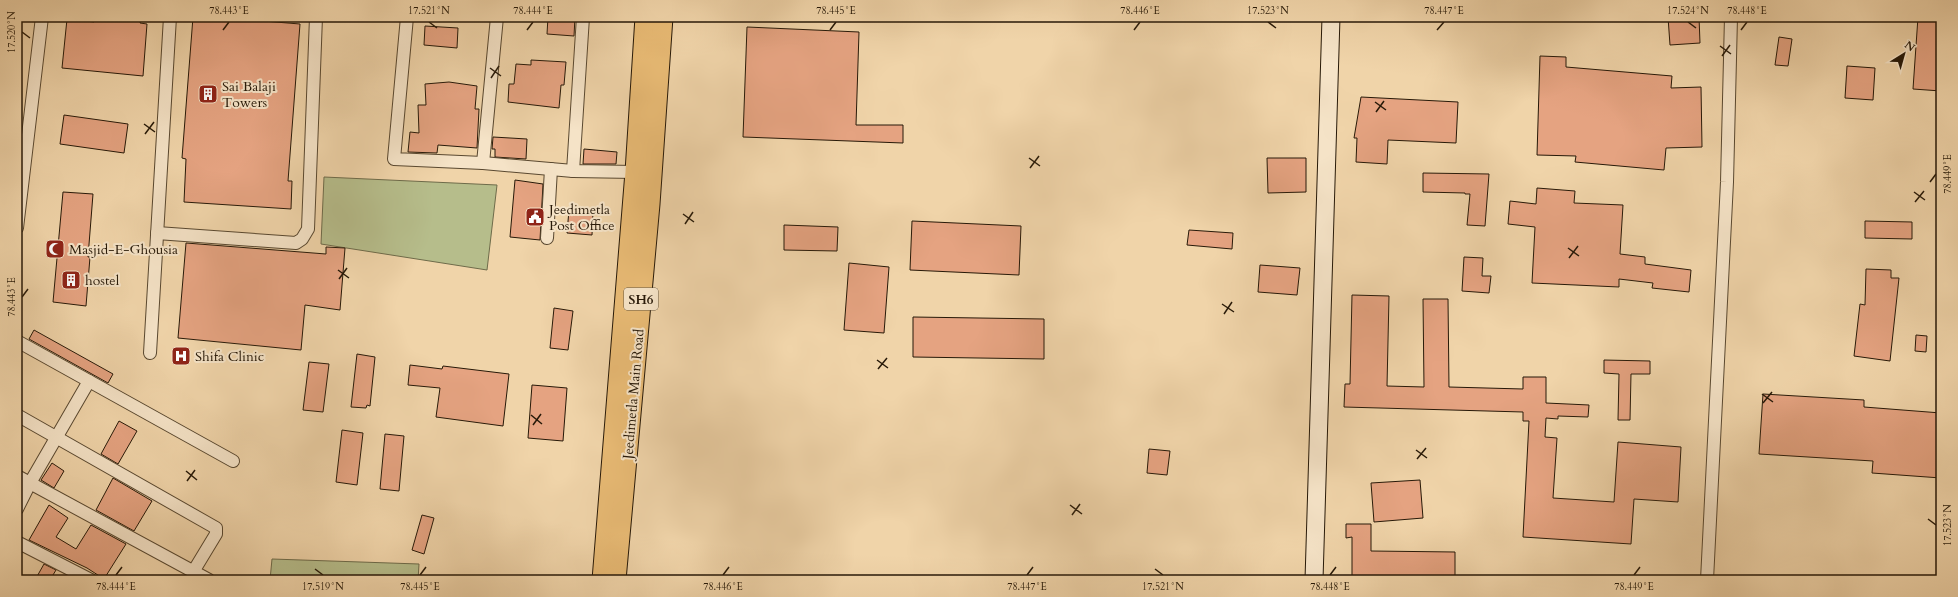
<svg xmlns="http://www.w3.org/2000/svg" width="1958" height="597" viewBox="0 0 1958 597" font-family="Cardo,serif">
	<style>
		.green { fill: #b6bd8b; stroke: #6e6b4a }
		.building { fill: #e5a381; stroke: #271908 }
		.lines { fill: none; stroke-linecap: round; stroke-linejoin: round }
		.street-casing { stroke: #594830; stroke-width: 14 }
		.secondary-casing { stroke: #271908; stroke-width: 19 }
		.primary-casing { stroke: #271908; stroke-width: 21 }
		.street { stroke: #f5e3c7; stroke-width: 12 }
		.secondary { stroke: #f5e3c7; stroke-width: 17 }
		.primary { stroke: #e8ba74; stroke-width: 19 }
		.ticks { fill: none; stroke: #271908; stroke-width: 1.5 }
		.labels { text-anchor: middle; stroke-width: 4; stroke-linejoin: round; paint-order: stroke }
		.shield { fill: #f5e3c7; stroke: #655641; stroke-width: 1 }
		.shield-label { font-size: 13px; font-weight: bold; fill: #271908 }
		.poi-label { font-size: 14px; fill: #271908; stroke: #f5e3c7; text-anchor: start }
		.street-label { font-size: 14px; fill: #271908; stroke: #f5e3c7 }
		.neatline { fill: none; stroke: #271908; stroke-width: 1.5 }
		.ticks-label { font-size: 10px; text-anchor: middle; fill: #271908 }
	</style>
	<rect width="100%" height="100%" fill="#f0d4a9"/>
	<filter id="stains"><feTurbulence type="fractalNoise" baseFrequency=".005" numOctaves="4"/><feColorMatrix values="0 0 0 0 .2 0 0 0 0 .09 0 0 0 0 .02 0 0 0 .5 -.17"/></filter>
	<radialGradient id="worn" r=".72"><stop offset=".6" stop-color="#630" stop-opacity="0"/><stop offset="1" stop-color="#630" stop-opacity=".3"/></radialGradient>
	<!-- green -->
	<g class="green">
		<path d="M324,177L497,185L487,270L321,244Z"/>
		<path d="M272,559L419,564L418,580H270Z"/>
	</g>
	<!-- building -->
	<g class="building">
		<path d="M94,17H141L140,23L147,24L143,76L62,68L67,19L94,22Z"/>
		<path d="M193,17H214L300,24L288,181H292L291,209L184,202L186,159L182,158Z"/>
		<path d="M548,17H575L574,36L547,34Z"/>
		<path d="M1668,17H1699L1700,43L1670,45Z"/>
		<path d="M1918,17H1941V91L1913,89Z"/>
		<path d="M425,26L458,28L457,48L424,45Z"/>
		<path d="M747,27L859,32L856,125H903V143L743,137Z"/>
		<path d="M1779,37L1792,39L1788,66L1775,65Z"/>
		<path d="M1540,56L1566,57V67L1672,76L1671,88L1701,87L1702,147L1666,148L1664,170L1575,162L1576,156L1537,155Z"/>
		<path d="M531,60L566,62L564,85H561L559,108L508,102L509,84H514L516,64L531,65Z"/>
		<path d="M1847,66L1875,68L1873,100L1845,98Z"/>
		<path d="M449,82L477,86L475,109H479L477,148L438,145L437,153L408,152L410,132L419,133L418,105H426L425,84Z"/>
		<path d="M1361,97L1458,102L1456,143L1388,140L1387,164L1356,162L1357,138H1354Z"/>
		<path d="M64,115L128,124L124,153L60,144Z"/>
		<path d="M493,137L527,139L526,159L495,157V149H492Z"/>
		<path d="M584,149L617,152L616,164H583Z"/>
		<path d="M1267,158H1306V192L1268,193Z"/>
		<path d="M1423,173L1489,174L1485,226L1467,225L1470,194H1465V193L1423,192Z"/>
		<path d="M515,180L543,184L540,240L510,237Z"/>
		<path d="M1537,188L1575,191L1574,203L1623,205L1620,254L1645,257V264L1691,270L1689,292L1652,288L1653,283L1619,279V287L1532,283L1535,227L1508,224L1510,201L1536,204Z"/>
		<path d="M63,192L93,194L88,257H90L86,306L53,302Z"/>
		<path d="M569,210L593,212L592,235L567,233Z"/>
		<path d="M912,221L1021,226L1019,275L910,270Z"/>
		<path d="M1865,221L1912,222V239L1865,238Z"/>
		<path d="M784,225L838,227L837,251L784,250Z"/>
		<path d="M1189,230L1233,233L1232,249L1187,245Z"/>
		<path d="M186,243L326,254V247L345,248L340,310L305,305L301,350L178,338Z"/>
		<path d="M1464,257L1483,258L1482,276H1491L1489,293L1462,291Z"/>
		<path d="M849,263L889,267L884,333L844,330Z"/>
		<path d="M1260,265L1300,268L1297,295L1258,292Z"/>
		<path d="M1866,269L1891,270V278H1899L1890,361L1854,356L1860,304L1865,305Z"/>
		<path d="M1352,295L1389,296L1387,386L1424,387L1423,299H1448L1449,387L1523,389V377H1546V403L1589,405L1588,417L1558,416V419L1546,418L1545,437L1557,438L1553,498L1614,502L1618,442L1681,447L1678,502L1634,499L1631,544L1523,537L1529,421H1523V412L1344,407L1345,384H1350Z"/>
		<path d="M554,308L573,311L568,350L550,348Z"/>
		<path d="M913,317L1044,319V359L913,357Z"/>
		<path d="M34,330L113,374L108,383L29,339Z"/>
		<path d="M1916,335L1927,336L1926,352L1915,351Z"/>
		<path d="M357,354L375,357L370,406L367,405L366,408L351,407Z"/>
		<path d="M1604,360L1650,361V374H1631L1630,420H1618L1619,374L1604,373Z"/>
		<path d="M309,362L329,364L323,412L303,410Z"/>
		<path d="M410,365L442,369L443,366L509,374L503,426L436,417L440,388L408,385Z"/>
		<path d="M532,385L567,388L563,441L528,438Z"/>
		<path d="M1763,394L1864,400V407L1941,413V478L1872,473L1873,461L1759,454Z"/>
		<path d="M119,421L137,431L118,464L101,454Z"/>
		<path d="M342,430L363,433L357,485L336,482Z"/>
		<path d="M385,434L404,436L399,491L380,489Z"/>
		<path d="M1149,449L1170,451L1167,475L1147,473Z"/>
		<path d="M52,463L64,471L54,488L41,480Z"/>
		<path d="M113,478L152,501L134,531L96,510Z"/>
		<path d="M1420,480L1423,518L1374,522L1371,483Z"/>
		<path d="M49,505L68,518L56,537L76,549L91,525L126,544L104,579L87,568L29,540Z"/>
		<path d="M422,515L434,518L424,554L412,550Z"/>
		<path d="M1346,524H1371V551L1455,552V580H1352V537L1346,538Z"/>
		<path d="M44,564L56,570L50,580H35Z"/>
	</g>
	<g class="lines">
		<defs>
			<g id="street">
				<path d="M407,17L394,159L483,163L573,171L635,172"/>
				<path d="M483,163L497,17"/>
				<path d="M573,171L583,17"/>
				<path d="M17,228L42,17"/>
				<path d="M157,233L296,243L302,239L308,229L316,17"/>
				<path d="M547,238L551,169"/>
				<path d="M17,341L233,461"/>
				<path d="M150,353L170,17"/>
				<path d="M17,415L216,528V534L193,572"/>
				<path d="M17,476L209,580"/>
				<path d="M17,509L30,483L89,381"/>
				<path d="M17,542L91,580"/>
				<path d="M1707,580L1727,182L1731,17"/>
			</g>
			<path id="secondary" d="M1314,580L1331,17"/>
			<g id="primary">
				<path d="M602,580L635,172L645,17"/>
				<path d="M616,580L650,204L663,17"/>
			</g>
		</defs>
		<!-- street casing -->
		<use href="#street" class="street-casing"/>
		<!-- secondary casing -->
		<use href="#secondary" class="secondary-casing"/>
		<!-- primary casing -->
		<use href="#primary" class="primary-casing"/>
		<!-- street -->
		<use href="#street" class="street"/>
		<!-- secondary -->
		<use href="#secondary" class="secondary"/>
		<!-- primary -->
		<use href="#primary" class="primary"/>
	</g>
	<!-- ticks -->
	<path class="ticks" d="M429,22L437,28M1268,22L1276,28M1688,22L1696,28M223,30L229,22M527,30L533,22M830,30L836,22M1134,30L1140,22M1437,30L1444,22M1741,30L1747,22M22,32L30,38M1720,46L1731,54M1722,56L1730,45M490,68L501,76M491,78L499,66M1375,102L1386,110M1376,112L1384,101M144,124L155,132M145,134L154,122M1029,158L1040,166M1030,168L1039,156M1930,182L1936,174M1914,192L1925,200M1915,202L1924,191M683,214L694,222M685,224L693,212M1568,248L1579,256M1569,258L1578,246M338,270L349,278M339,279L347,268M22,297L28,289M1222,304L1234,312M1224,314L1232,302M877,360L888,368M878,369L887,358M1762,394L1773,402M1763,403L1772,392M531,415L542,424M533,425L541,414M1416,450L1427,458M1417,459L1426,448M186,471L197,480M187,481L195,470M1070,505L1082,514M1072,515L1080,504M1928,519L1936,525M315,569L323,575M1155,569L1163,575M116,575L122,567M420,575L426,567M723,575L729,567M1027,575L1033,567M1330,575L1336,567M1634,575L1640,567"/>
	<!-- icons -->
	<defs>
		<symbol id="building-square" viewBox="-11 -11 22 22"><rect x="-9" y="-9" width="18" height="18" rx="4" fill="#8f2418" stroke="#f5e3c7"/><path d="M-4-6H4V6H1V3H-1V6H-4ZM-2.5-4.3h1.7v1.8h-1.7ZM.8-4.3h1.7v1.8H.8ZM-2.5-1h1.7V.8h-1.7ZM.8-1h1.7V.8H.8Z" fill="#fff"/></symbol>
		<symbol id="civic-square" viewBox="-11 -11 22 22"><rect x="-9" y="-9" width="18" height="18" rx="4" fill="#8f2418" stroke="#f5e3c7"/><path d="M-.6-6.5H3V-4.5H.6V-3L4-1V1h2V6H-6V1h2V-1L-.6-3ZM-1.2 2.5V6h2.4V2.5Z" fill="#fff"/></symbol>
		<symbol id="mosque-square" viewBox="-11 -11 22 22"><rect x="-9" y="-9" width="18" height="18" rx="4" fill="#8f2418" stroke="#f5e3c7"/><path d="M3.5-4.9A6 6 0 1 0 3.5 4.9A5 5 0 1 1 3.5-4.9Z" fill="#fff"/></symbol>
		<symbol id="hospital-square" viewBox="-11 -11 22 22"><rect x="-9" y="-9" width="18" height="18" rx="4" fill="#8f2418" stroke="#f5e3c7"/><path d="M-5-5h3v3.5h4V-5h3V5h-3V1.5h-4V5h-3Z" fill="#fff"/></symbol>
	</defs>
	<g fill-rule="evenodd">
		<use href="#building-square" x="197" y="83" width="22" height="22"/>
		<use href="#civic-square" x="524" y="206" width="22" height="22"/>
		<use href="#mosque-square" x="44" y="238" width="22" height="22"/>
		<use href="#building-square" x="60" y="269" width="22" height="22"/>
		<use href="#hospital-square" x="170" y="345" width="22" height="22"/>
	</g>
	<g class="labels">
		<!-- shield labels -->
		<rect class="shield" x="624" y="288" width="34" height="22" rx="3"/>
		<g class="shield-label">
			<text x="641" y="304">SH6</text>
		</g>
		<!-- poi labels -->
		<g class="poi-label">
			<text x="222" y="91">Sai Balaji<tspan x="222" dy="16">Towers</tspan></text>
			<text x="549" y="214">Jeedimetla<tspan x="549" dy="16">Post Office</tspan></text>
			<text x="69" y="254">Masjid-E-Ghousia</text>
			<text x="85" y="285">hostel</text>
			<text x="195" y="361">Shifa Clinic</text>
		</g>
		<!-- street labels -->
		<g class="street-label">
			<text transform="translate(633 394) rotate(-85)" y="5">Jeedimetla Main Road</text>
		</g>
	</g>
	<!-- margin -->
	<rect width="1958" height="597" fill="none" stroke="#f0d4a9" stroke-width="44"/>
	<!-- north arrow -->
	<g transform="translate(1904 54) rotate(37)" stroke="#f5e3c7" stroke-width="3" paint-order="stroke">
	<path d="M0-3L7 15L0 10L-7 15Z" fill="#271908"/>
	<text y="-6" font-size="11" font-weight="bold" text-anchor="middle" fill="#271908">N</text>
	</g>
	<rect x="22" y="22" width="1914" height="553" class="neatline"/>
	<g class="ticks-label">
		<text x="229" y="14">78.443°E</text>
		<text x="429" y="14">17.521°N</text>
		<text x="533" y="14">78.444°E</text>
		<text x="836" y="14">78.445°E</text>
		<text x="1140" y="14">78.446°E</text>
		<text x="1268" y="14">17.523°N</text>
		<text x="1444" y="14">78.447°E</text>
		<text x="1688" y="14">17.524°N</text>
		<text x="1747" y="14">78.448°E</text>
		<text transform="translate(11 32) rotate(-90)" y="4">17.520°N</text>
		<text transform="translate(1947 174) rotate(-90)" y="4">78.449°E</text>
		<text transform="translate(11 297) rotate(-90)" y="4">78.443°E</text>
		<text transform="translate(1947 525) rotate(-90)" y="4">17.523°N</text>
		<text x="116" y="590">78.444°E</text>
		<text x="323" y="590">17.519°N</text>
		<text x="420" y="590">78.445°E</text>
		<text x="723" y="590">78.446°E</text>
		<text x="1027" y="590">78.447°E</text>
		<text x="1163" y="590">17.521°N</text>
		<text x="1330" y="590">78.448°E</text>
		<text x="1634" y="590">78.449°E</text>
	</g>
	<rect width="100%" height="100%" filter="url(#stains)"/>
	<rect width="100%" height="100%" fill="url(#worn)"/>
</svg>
